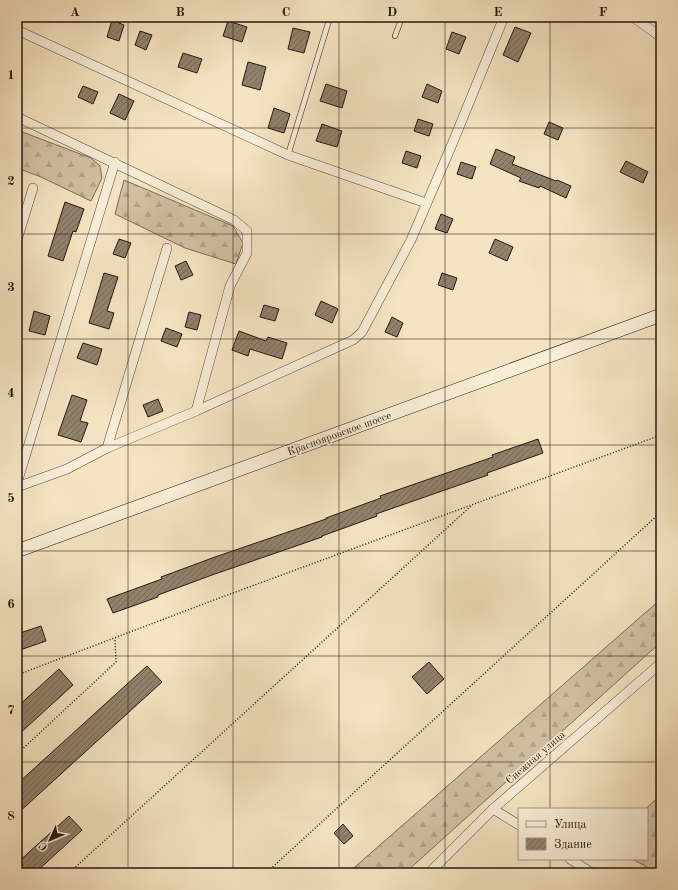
<svg xmlns="http://www.w3.org/2000/svg" width="678" height="890" viewBox="0 0 678 890" font-family="'Old Standard TT',serif">
	<style>
		.forest { fill: url(#forest-firs); stroke: #7c6c5a }
		.building { fill: url(#building-hatch); stroke: #251810 }
		.lines { fill: none; stroke-linecap: round; stroke-linejoin: round }
		.lane-casing { stroke: #594b3c; stroke-width: 6 }
		.street-casing { stroke: #594b3c; stroke-width: 10 }
		.secondary-casing { stroke: #251810; stroke-width: 14 }
		.path { stroke: #251810; stroke-width: 1.5; stroke-dasharray: 1 2; stroke-linecap: butt }
		.lane { stroke: #f8edd7; stroke-width: 4.5 }
		.street { stroke: #f8edd7; stroke-width: 9 }
		.secondary { stroke: #f8edd7; stroke-width: 13 }
		.grid { fill: none; stroke: #251810; stroke-width: 1; stroke-opacity: 0.55 }
		.labels { text-anchor: middle; stroke-width: 3; stroke-linejoin: round; paint-order: stroke }
		.street-label { font-size: 11px; fill: #251810; stroke: #f8edd7 }
		.neatline { fill: none; stroke: #251810; stroke-width: 1.5 }
		.grid-label { font-size: 13px; text-anchor: middle; font-weight: bold; fill: #251810 }
	</style>
	<defs>
		<pattern id="forest-firs" width="22" height="20" patternUnits="userSpaceOnUse"><rect width="22" height="20" fill="#d2c1a4"/><path d="M5 1l3.5 6h-7zM16 11l3.5 6h-7z" fill="#b4a58c"/></pattern>
		<pattern id="building-hatch" width="6" height="6" patternUnits="userSpaceOnUse"><rect width="6" height="6" fill="#91826d"/><path d="M-1 1l2-2M0 6l6-6M5 7l2-2" fill="none" stroke="#766958"/></pattern>
	</defs>
	<rect width="100%" height="100%" fill="#f5e4c2"/>
	<filter id="stains"><feTurbulence type="fractalNoise" baseFrequency=".005" numOctaves="4"/><feColorMatrix values="0 0 0 0 .2 0 0 0 0 .09 0 0 0 0 .02 0 0 0 .5 -.17"/></filter>
	<radialGradient id="worn" r=".72"><stop offset=".6" stop-color="#630" stop-opacity="0"/><stop offset="1" stop-color="#630" stop-opacity=".3"/></radialGradient>
	<!-- forest -->
	<g class="forest">
		<path d="M17,130L91,158L100,166L102,178L91,201L41,177L17,168Z"/>
		<path d="M124,180L233,226L243,243L236,264L185,248L115,214Z"/>
		<path d="M661,599V642L405,873H348Z"/>
		<path d="M661,795V873H658L632,859H647V809H645Z"/>
	</g>
	<!-- building -->
	<g class="building">
		<path d="M112,20L124,25L119,41L107,37Z"/>
		<path d="M228,21L247,27L242,42L223,36Z"/>
		<path d="M515,27L531,33L518,62L503,55Z"/>
		<path d="M293,28L310,32L304,53L288,49Z"/>
		<path d="M140,31L152,35L146,50L135,45Z"/>
		<path d="M452,32L466,37L459,54L446,49Z"/>
		<path d="M183,53L202,59L197,73L178,67Z"/>
		<path d="M248,62L266,67L260,90L242,85Z"/>
		<path d="M326,84L347,91L342,108L320,101Z"/>
		<path d="M427,84L442,91L438,103L422,97Z"/>
		<path d="M83,86L98,92L93,104L78,97Z"/>
		<path d="M119,94L134,101L125,120L110,113Z"/>
		<path d="M274,108L290,114L284,133L268,128Z"/>
		<path d="M418,119L433,124L429,136L414,131Z"/>
		<path d="M549,122L563,128L558,140L544,134Z"/>
		<path d="M322,124L342,131L337,147L316,141Z"/>
		<path d="M496,149L515,157L512,164L556,181L557,180L571,186L566,198L540,186L539,188L519,181L521,178L490,164Z"/>
		<path d="M406,151L421,156L417,168L402,163Z"/>
		<path d="M626,161L648,172L643,183L620,172Z"/>
		<path d="M461,162L476,167L472,179L457,174Z"/>
		<path d="M65,202L84,209L76,232L73,231L63,261L48,256Z"/>
		<path d="M441,214L453,219L447,233L435,229Z"/>
		<path d="M119,239L131,243L125,258L113,254Z"/>
		<path d="M495,239L513,247L507,261L489,253Z"/>
		<path d="M186,261L193,275L181,280L175,266Z"/>
		<path d="M104,273L118,277L107,311L114,313L109,329L89,323Z"/>
		<path d="M442,273L457,278L453,290L438,285Z"/>
		<path d="M321,301L338,309L332,323L315,315Z"/>
		<path d="M264,305L279,309L275,321L260,317Z"/>
		<path d="M34,311L50,316L45,335L29,331Z"/>
		<path d="M189,312L201,315L197,330L185,327Z"/>
		<path d="M392,317L403,323L397,337L385,332Z"/>
		<path d="M166,328L182,334L177,347L161,341Z"/>
		<path d="M239,331L266,341L268,337L287,343L282,359L250,349L248,356L232,350Z"/>
		<path d="M83,343L102,349L97,365L77,358Z"/>
		<path d="M72,395L87,400L80,421L88,423L81,442L58,435Z"/>
		<path d="M158,399L163,411L148,417L143,405Z"/>
		<path d="M538,439L543,453L487,473L488,475L376,514L377,516L322,536V537L212,575L158,595V597L113,613L107,599L162,579L161,577L215,557L326,519V518L381,498L380,496L493,457L492,455Z"/>
		<path d="M41,626L46,641L17,651V634Z"/>
		<path d="M429,662L444,679L427,694L412,677Z"/>
		<path d="M147,666L162,682L17,814V784Z"/>
		<path d="M59,669L73,685L17,736V707Z"/>
		<path d="M69,816L82,830L35,873H17V863Z"/>
		<path d="M343,824L353,836L344,844L334,833Z"/>
	</g>
	<g class="lines">
		<defs>
			<g id="lane">
				<path d="M251,18L252,17"/>
				<path d="M395,36L402,17"/>
				<path d="M288,155L330,17"/>
			</g>
			<g id="street">
				<path d="M633,17L661,37"/>
				<path d="M17,30L288,155L426,203"/>
				<path d="M17,117L234,220L247,231V253L230,286L196,411"/>
				<path d="M17,240L33,188"/>
				<path d="M107,448L167,248"/>
				<path d="M17,483L115,162"/>
				<path d="M17,487L67,469L107,448L196,411L353,340L362,332L411,240L453,142L504,17"/>
				<path d="M493,809L519,825"/>
				<path d="M570,859L592,873"/>
				<path d="M429,873L493,809L661,663"/>
			</g>
			<path id="secondary" d="M17,551L661,315"/>
		</defs>
		<!-- lane casing -->
		<use href="#lane" class="lane-casing"/>
		<!-- street casing -->
		<use href="#street" class="street-casing"/>
		<!-- secondary casing -->
		<use href="#secondary" class="secondary-casing"/>
		<!-- path -->
		<g class="path">
			<path d="M17,675L214,600L661,435"/>
			<path d="M17,754L116,662L115,638"/>
			<path d="M69,873L471,506"/>
			<path d="M266,873L661,512"/>
		</g>
		<!-- lane -->
		<use href="#lane" class="lane"/>
		<!-- street -->
		<use href="#street" class="street"/>
		<!-- secondary -->
		<use href="#secondary" class="secondary"/>
	</g>
	<!-- grid -->
	<path class="grid" d="M128,17V873M233,17V873M339,17V873M445,17V873M550,17V809M17,128H661M17,234H661M17,339H661M17,445H661M17,551H661M17,656H661M17,762H661M550,859V873"/>
	<g class="labels">
		<!-- street labels -->
		<g class="street-label">
			<text transform="translate(339 433) rotate(-20)" y="4">Краснояровское шоссе</text>
			<text transform="translate(535 757) rotate(-41)" y="4">Снежная улица</text>
		</g>
	</g>
	<!-- margin -->
	<rect width="678" height="890" fill="none" stroke="#f5e4c2" stroke-width="44"/>
	<!-- legend -->
	<rect x="518" y="808" width="130" height="52" fill="#f8edd7" stroke="#a49887"/>
	<rect x="526" y="821" width="20" height="6" fill="#f8edd7" stroke="#a49887"/>
	<text x="554" y="828" font-size="12" fill="#251810">Улица</text>
	<rect x="526" y="838" width="20" height="12" fill="url(#building-hatch)" stroke="#a49887"/>
	<text x="554" y="848" font-size="12" fill="#251810">Здание</text>
	<!-- north arrow -->
	<g transform="translate(50 840) rotate(226)" stroke="#f8edd7" stroke-width="3" paint-order="stroke">
	<path d="M0-3L7 15L0 10L-7 15Z" fill="#251810"/>
	<text y="-6" font-size="11" font-weight="bold" text-anchor="middle" fill="#251810">С</text>
	</g>
	<rect x="22" y="22" width="634" height="846" class="neatline"/>
	<g class="grid-label">
		<text x="75" y="16">A</text>
		<text x="180" y="16">B</text>
		<text x="286" y="16">C</text>
		<text x="392" y="16">D</text>
		<text x="498" y="16">E</text>
		<text x="603" y="16">F</text>
		<text x="11" y="79">1</text>
		<text x="11" y="185">2</text>
		<text x="11" y="291">3</text>
		<text x="11" y="397">4</text>
		<text x="11" y="502">5</text>
		<text x="11" y="608">6</text>
		<text x="11" y="714">7</text>
		<text x="11" y="820">8</text>
	</g>
	<rect width="100%" height="100%" filter="url(#stains)"/>
	<rect width="100%" height="100%" fill="url(#worn)"/>
</svg>
